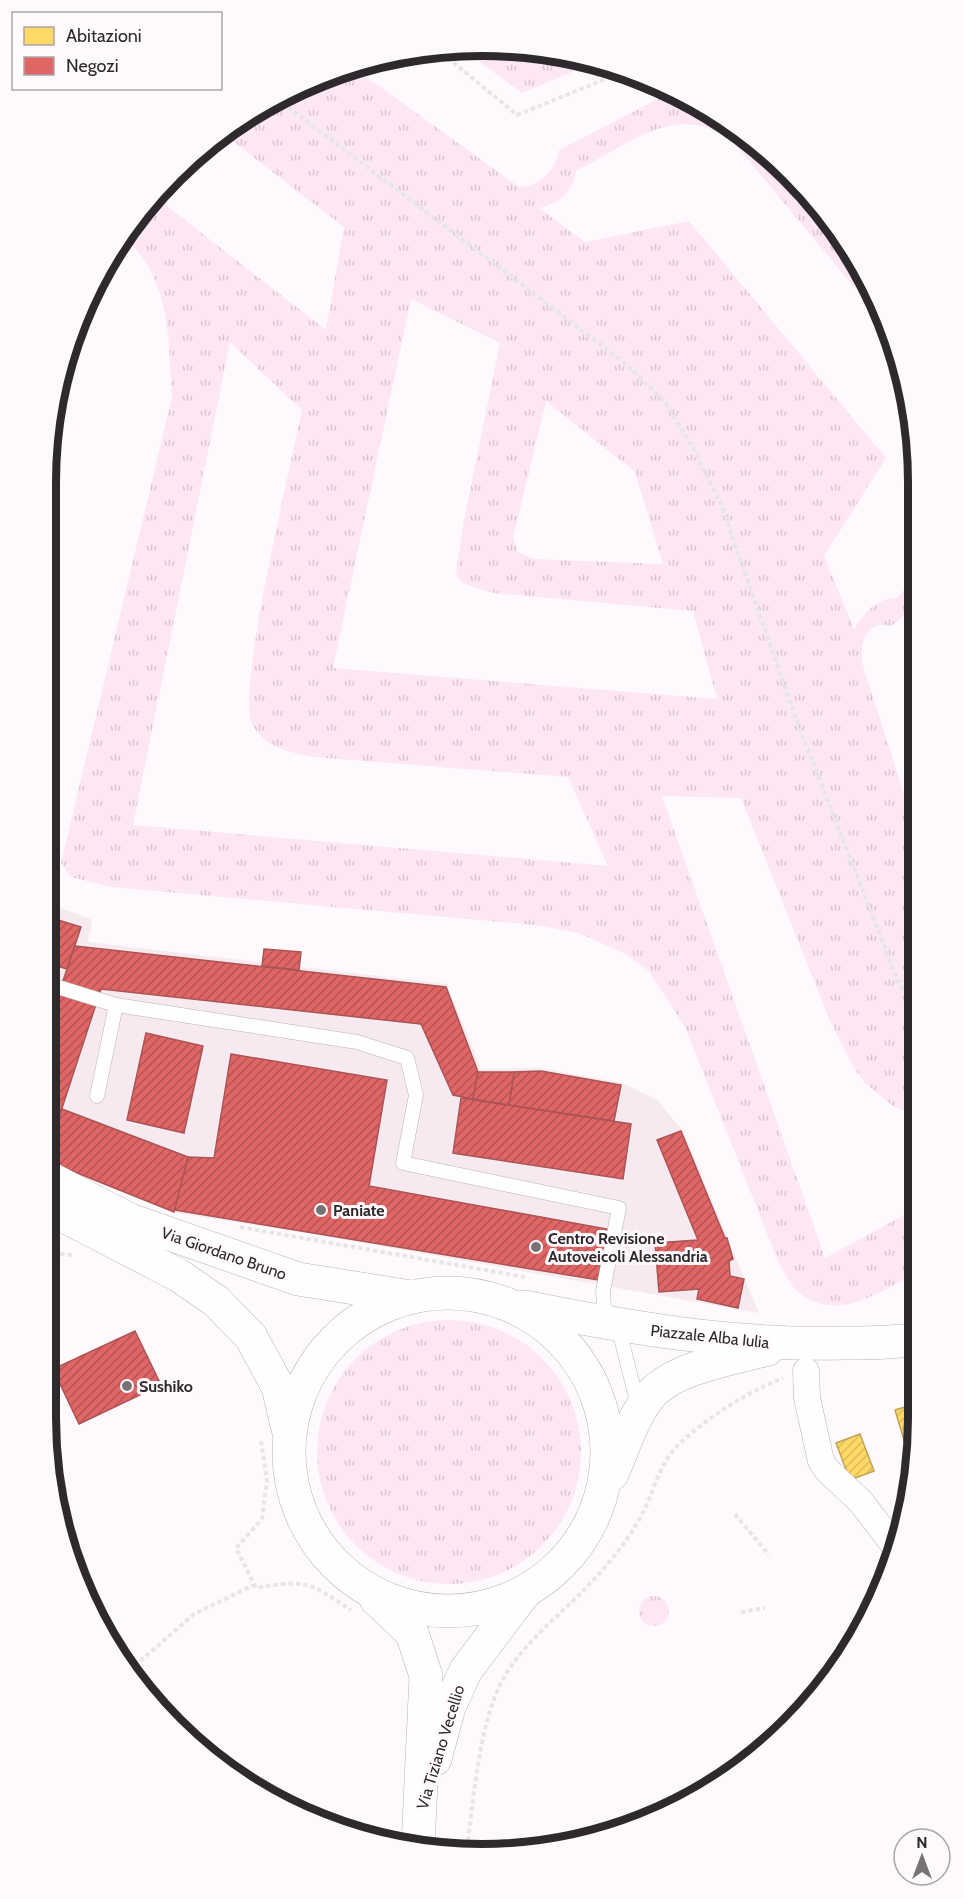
<svg xmlns="http://www.w3.org/2000/svg" width="964" height="1899" viewBox="0 0 964 1899" font-family="Cabin,sans-serif">
	<style>
		.built { fill: #f6e9f0 }
		.grass { fill: url(#grass-tufts); fill-rule: evenodd }
		.homes { fill: url(#homes-hatch); stroke: #c0a455; stroke-width: 1.5 }
		.shops { fill: url(#shops-hatch); stroke: #ab5455; stroke-width: 1.5 }
		.lines { fill: none; stroke-linecap: round; stroke-linejoin: round }
		.service-casing { stroke: #b8b3b6; stroke-width: 15 }
		.minor-casing { stroke: #b8b3b6; stroke-width: 27 }
		.secondary-casing { stroke: #b8b3b6; stroke-width: 34 }
		.path { stroke: #e7e6e7; stroke-width: 4; stroke-dasharray: 4.5 3; stroke-linecap: butt }
		.service { stroke: #fffeff; stroke-width: 14 }
		.minor { stroke: #fffeff; stroke-width: 26 }
		.secondary { stroke: #fffeff; stroke-width: 33 }
		.poi-dot { fill: #777275; stroke: #fff8fc; stroke-width: 2 }
		.labels { text-anchor: middle; stroke-width: 6; stroke-linejoin: round; paint-order: stroke }
		.poi-label { font-size: 16px; font-weight: bold; fill: #2e292c; stroke: #fff8fc; text-anchor: start }
		.street-label { font-size: 16px; fill: #2e292c; stroke: #fff8fc }
		.rim { fill: none; stroke: #2e292c; stroke-width: 8 }
	</style>
	<defs>
		<pattern id="grass-tufts" width="24" height="20" patternUnits="userSpaceOnUse" patternTransform="scale(1.5)"><rect width="24" height="20" fill="#fde7f3"/><path d="M3 7l-1-3M5 7V3M7 7l1-3M15 17l-1-3M17 17v-4M19 17l1-3" fill="none" stroke="#d9c6d0"/></pattern>
		<pattern id="homes-hatch" width="6" height="6" patternUnits="userSpaceOnUse" patternTransform="scale(1.5)"><rect width="6" height="6" fill="#ffd966"/><path d="M-1 1l2-2M0 6l6-6M5 7l2-2" fill="none" stroke="#dbba59"/></pattern>
		<pattern id="shops-hatch" width="6" height="6" patternUnits="userSpaceOnUse" patternTransform="scale(1.5)"><rect width="6" height="6" fill="#e06666"/><path d="M-1 1l2-2M0 6l6-6M5 7l2-2" fill="none" stroke="#b65454"/></pattern>
	</defs>
	<rect width="100%" height="100%" fill="#fef9fc"/>
	<!-- built -->
	<path class="built" d="M45,902L90,919L92,925L88,942L447,984L481,1069L540,1068L622,1083L657,1100L683,1131L759,1313L307,1233L175,1213L45,1161Z"/>
	<!-- grass -->
	<g class="grass">
		<path d="M510,46L595,60L598,61L522,93L461,48Z"/>
		<path d="M351,66L519,187C541,186 555,171 559,150L660,98H687L752,141L866,280L886,315L889,329L735,144C680,97 628,145 576,171C572,193 560,203 539,208L585,242L689,221L886,458L824,556L854,629C867,611 874,599 897,598L916,575C916,602 914,609 891,626C866,620 860,642 862,662L916,832L917,1116L893,1106L866,1084L855,1070L830,1021L741,798L662,796L825,1258L917,1208L918,1272C882,1291 836,1324 798,1292C791,1286 786,1274 780,1266L685,1027L649,971L628,955L579,933L535,925L111,887L71,877L61,863L172,397C169,354 171,308 149,268C143,256 132,245 124,235L135,216L154,196L326,330L344,227L222,133L263,104ZM411,299L500,343L464,520L456,574L461,582L470,586L493,593L693,611L717,699L333,668ZM230,342L302,410C292,462 236,689 252,724C263,747 292,753 314,757L568,777L608,866L133,825ZM546,401L635,472L663,564L534,559L518,552L513,538Z"/>
		<circle cx="449" cy="1452" r="132"/>
		<circle cx="654" cy="1611" r="15"/>
	</g>
	<!-- homes -->
	<g class="homes">
		<path d="M918,1403V1445L916,1458L910,1460L895,1410Z"/>
		<path d="M860,1434L874,1471L850,1480L836,1443Z"/>
	</g>
	<!-- shops -->
	<g class="shops">
		<path d="M45,916L81,927L67,969L45,962Z"/>
		<path d="M75,946L446,987L478,1072L473,1099L453,1095L421,1024L101,989L45,1160V1033Z"/>
		<path d="M264,949L301,952L299,970L262,966Z"/>
		<path d="M45,1008L53,1010L45,1033Z"/>
		<path d="M146,1033L203,1046L184,1133L127,1120Z"/>
		<path d="M231,1054L387,1080L369,1186L607,1229L598,1280L174,1210L188,1157L214,1158Z"/>
		<path d="M541,1071L621,1085L614,1121L509,1105L514,1072Z"/>
		<path d="M478,1072H514L509,1105L473,1099Z"/>
		<path d="M461,1098L631,1124L623,1179L453,1153Z"/>
		<path d="M62,1109L188,1157L174,1212L45,1160Z"/>
		<path d="M681,1131L725,1238H727L733,1259L729,1261L730,1276L744,1279L738,1308L697,1299L699,1289L659,1292L655,1243L698,1240L657,1140Z"/>
		<path d="M135,1331L161,1385L79,1424L53,1369Z"/>
	</g>
	<g class="lines">
		<defs>
			<g id="service">
				<path d="M45,983L116,1005"/>
				<path d="M97,1096L116,1005L357,1042L407,1058L416,1095L403,1163L619,1208L603,1291L604,1306L620,1334L638,1405"/>
			</g>
			<path id="minor" d="M806,1371L807,1398L821,1461L827,1470L861,1502L897,1549"/>
			<g id="secondary">
				<path d="M45,1176L130,1220L298,1279L411,1297"/>
				<path d="M45,1206L178,1275L216,1301L251,1337L278,1387L288,1429"/>
				<circle cx="448" cy="1452" r="159"/>
				<path d="M524,1307C630,1328 737,1346 845,1343C869,1343 894,1343 918,1339"/>
				<path d="M612,1474C623,1449 632,1419 648,1398C672,1367 732,1359 768,1349"/>
				<path d="M376,1599L412,1633L426,1676L418,1846"/>
				<path d="M435,1759L449,1707L466,1670L524,1593"/>
			</g>
		</defs>
		<!-- service casing -->
		<use href="#service" class="service-casing"/>
		<!-- minor casing -->
		<use href="#minor" class="minor-casing"/>
		<!-- secondary casing -->
		<use href="#secondary" class="secondary-casing"/>
		<!-- path -->
		<g class="path">
			<path d="M436,48L517,115L625,71"/>
			<path d="M276,98L625,363L665,402L693,448L721,504L799,727L898,981L917,1012"/>
			<path d="M916,653L911,657L916,670"/>
			<path d="M240,1227L525,1277"/>
			<path d="M45,1253L73,1255"/>
			<path d="M261,1441L267,1480L262,1519L236,1548L256,1588C308,1579 308,1582 351,1610"/>
			<path d="M735,1514L769,1555"/>
			<path d="M741,1612L765,1608"/>
			<path d="M129,1671L194,1614L254,1585"/>
			<path d="M467,1848C474,1797 478,1734 499,1687C517,1649 553,1621 583,1591C604,1569 627,1543 641,1516C654,1493 658,1467 676,1447C703,1420 747,1392 783,1378"/>
		</g>
		<!-- service -->
		<use href="#service" class="service"/>
		<!-- minor -->
		<use href="#minor" class="minor"/>
		<!-- secondary -->
		<use href="#secondary" class="secondary"/>
	</g>
	<!-- markers -->
	<g class="poi-dot">
		<circle cx="321" cy="1210" r="6"/>
		<circle cx="536" cy="1247" r="6"/>
		<circle cx="127" cy="1386" r="6"/>
	</g>
	<g class="labels">
		<!-- poi labels -->
		<g class="poi-label">
			<text x="333" y="1216">Paniate</text>
			<text x="548" y="1244">Centro Revisione<tspan x="548" dy="18">Autoveicoli Alessandria</tspan></text>
			<text x="139" y="1392">Sushiko</text>
		</g>
		<!-- street labels -->
		<g class="street-label">
			<text transform="translate(224 1253) rotate(19)" y="6">Via Giordano Bruno</text>
			<text transform="translate(710 1336) rotate(6)" y="6">Piazzale Alba Iulia</text>
			<text transform="translate(440 1747) rotate(-73)" y="6">Via Tiziano Vecellio</text>
		</g>
	</g>
	<!-- crop -->
	<path d="M0 0H964V1899H0ZM482 56H482A426 426 0 0 1 908 482V1418A426 426 0 0 1 482 1844H482A426 426 0 0 1 56 1418V482A426 426 0 0 1 482 56Z" fill="#fff8fc" fill-rule="evenodd"/>
	<path class="rim" d="M482 56H482A426 426 0 0 1 908 482V1418A426 426 0 0 1 482 1844H482A426 426 0 0 1 56 1418V482A426 426 0 0 1 482 56Z"/>
	<!-- legend -->
	<rect x="12" y="12" width="210" height="78" fill="#fff8fc" stroke="#aba5a9" stroke-width="1.5"/>
	<rect x="24" y="27" width="30" height="18" fill="#ffd966" stroke="#aba5a9" stroke-width="1.5"/>
	<text x="66" y="42" font-size="18" fill="#2e292c">Abitazioni</text>
	<rect x="24" y="57" width="30" height="18" fill="#e06666" stroke="#aba5a9" stroke-width="1.5"/>
	<text x="66" y="72" font-size="18" fill="#2e292c">Negozi</text>
	<!-- north arrow -->
	<g transform="translate(922 1857)"><circle r="28" fill="#fff8fc" stroke="#aba5a9" stroke-width="1.5"/>
	<path d="M0-4.5L10 22L0 15L-10 22Z" fill="#777275"/>
	<text y="-9" font-size="16" font-weight="bold" text-anchor="middle" fill="#2e292c">N</text>
	</g>
</svg>
